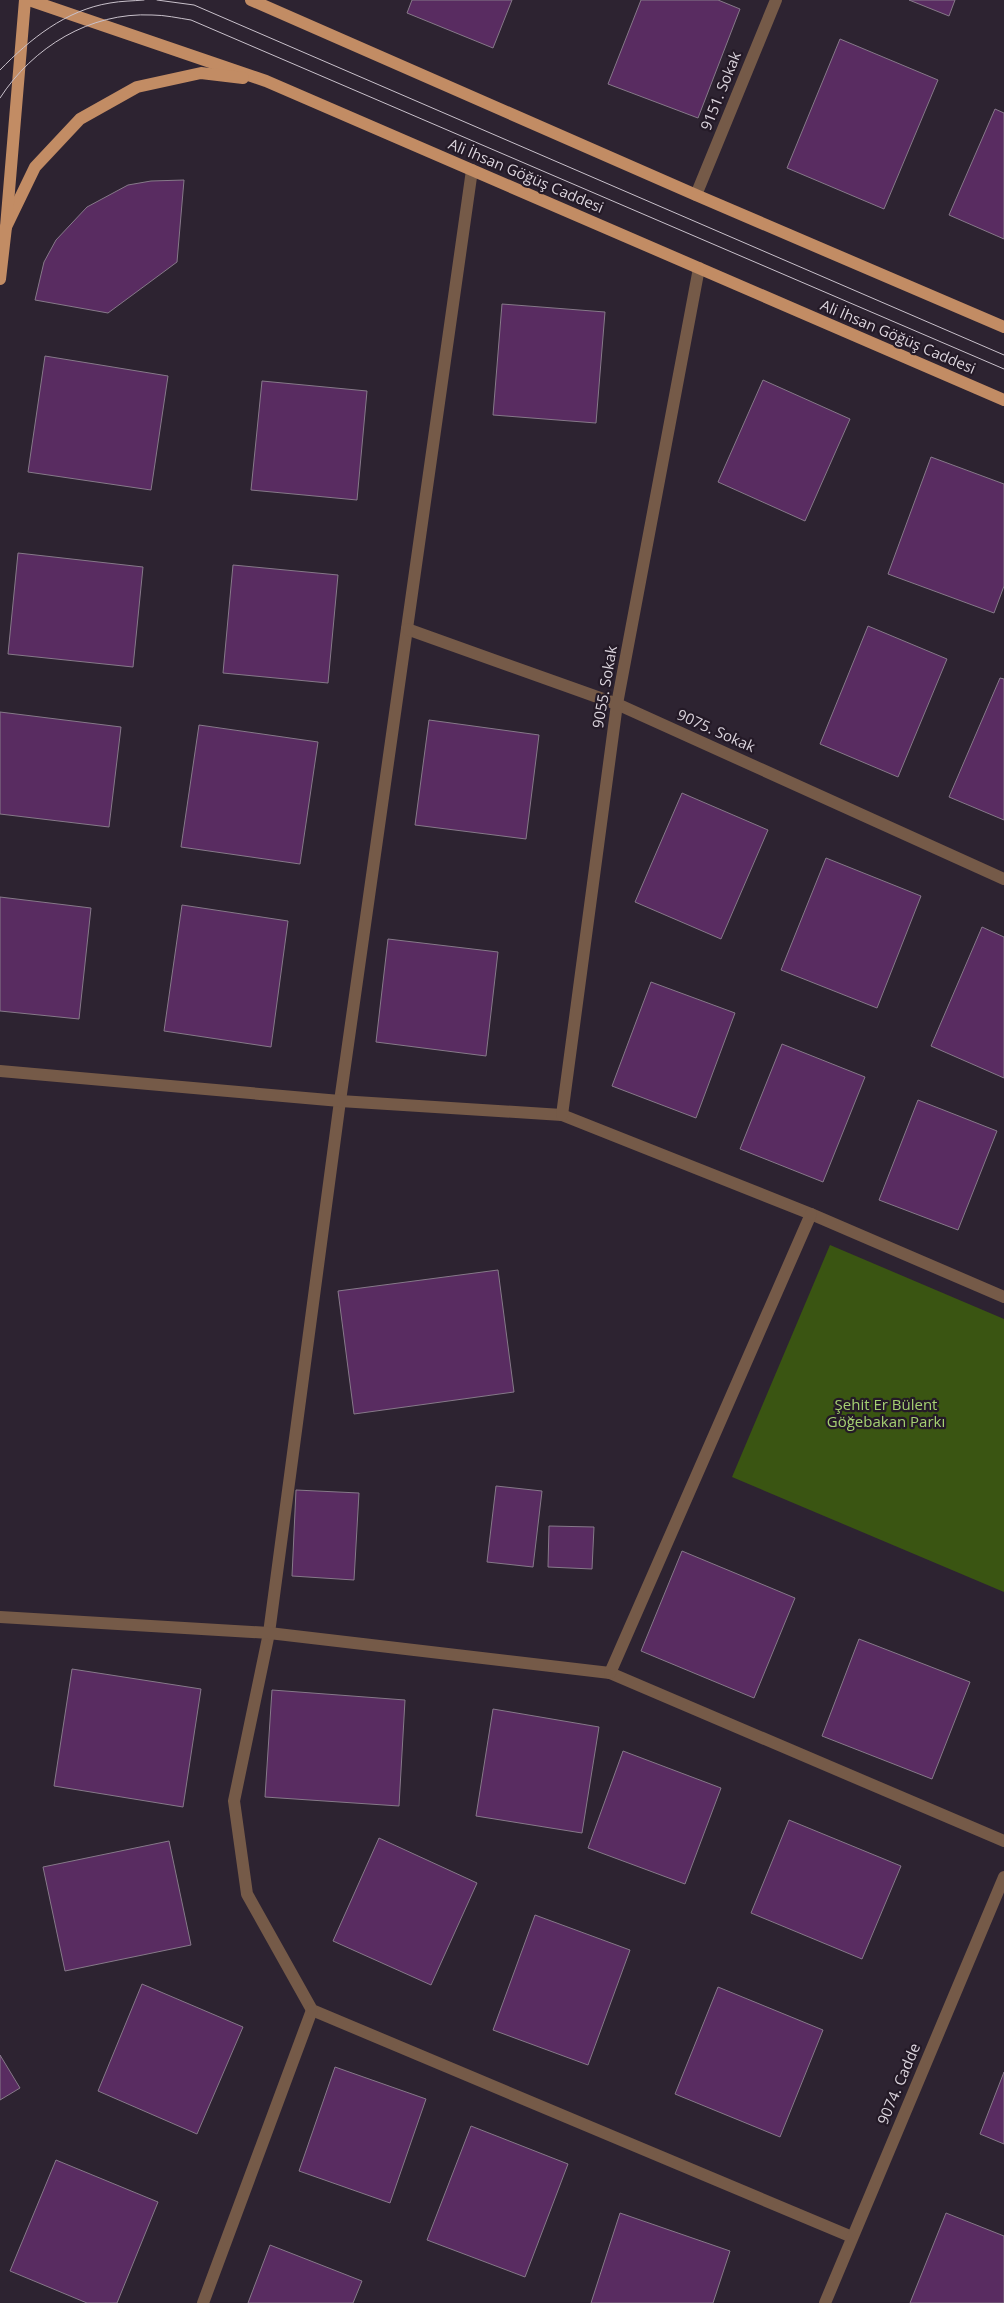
<svg xmlns="http://www.w3.org/2000/svg" width="1004" height="2303" viewBox="0 0 1004 2303" font-family="'Open Sans',sans-serif">
	<style>
		.green { fill: #3a5512 }
		.building { fill: #592c61; stroke: #867989 }
		.lines { fill: none; stroke-linecap: round; stroke-linejoin: round }
		.minor { stroke: #755a48; stroke-width: 12 }
		.major { stroke: #c28c64; stroke-width: 12 }
		.tram { stroke: #c9c1cb; stroke-width: 1 }
		.labels { text-anchor: middle; stroke-width: 4.5; stroke-linejoin: round; paint-order: stroke }
		.street-label { font-size: 15px; fill: #dbd4dd; stroke: #241a27 }
		.park-label { font-size: 15px; fill: #a5d072; stroke: #241a27 }
	</style>
	<rect width="100%" height="100%" fill="#2d2331"/>
	<!-- green -->
	<path class="green" d="M830,1245L1004,1319V1592L732,1477Z"/>
	<!-- building -->
	<g class="building">
		<path d="M412,0H512L493,48L407,13Z"/>
		<path d="M641,0H718L740,9L698,118L608,84Z"/>
		<path d="M909,0H955L949,16Z"/>
		<path d="M840,39L938,80L884,209L787,168Z"/>
		<path d="M995,109L1004,113V239L949,215Z"/>
		<path d="M184,180L177,262L108,313L35,300L44,262L56,240L87,207L128,185L151,181Z"/>
		<path d="M502,304L605,312L596,423L493,415Z"/>
		<path d="M45,356L168,376L151,490L28,472Z"/>
		<path d="M763,380L850,419L805,521L718,482Z"/>
		<path d="M262,381L367,391L357,500L251,490Z"/>
		<path d="M931,457L1004,484V586L994,613L888,574Z"/>
		<path d="M18,553L143,567L133,667L8,654Z"/>
		<path d="M233,565L338,575L328,683L223,673Z"/>
		<path d="M868,626L947,659L898,777L820,744Z"/>
		<path d="M1000,678L1004,679V820L949,797Z"/>
		<path d="M0,712L121,727L109,827L0,814Z"/>
		<path d="M429,720L539,735L526,839L415,825Z"/>
		<path d="M199,725L318,742L300,864L181,847Z"/>
		<path d="M682,793L768,830L721,939L635,902Z"/>
		<path d="M826,858L921,896L877,1008L781,970Z"/>
		<path d="M0,897L91,908L79,1019L0,1011Z"/>
		<path d="M182,905L288,921L271,1047L164,1031Z"/>
		<path d="M982,927L1004,937V1078L931,1046Z"/>
		<path d="M388,939L498,952L486,1056L376,1042Z"/>
		<path d="M651,982L735,1013L696,1118L612,1086Z"/>
		<path d="M782,1044L865,1077L823,1182L740,1149Z"/>
		<path d="M918,1100L997,1131L958,1230L879,1200Z"/>
		<path d="M498,1270L514,1392L354,1414L338,1291Z"/>
		<path d="M496,1486L542,1491L533,1567L487,1562Z"/>
		<path d="M296,1490L359,1493L354,1580L292,1576Z"/>
		<path d="M549,1526L594,1527L592,1569L548,1567Z"/>
		<path d="M682,1551L795,1598L754,1698L641,1651Z"/>
		<path d="M859,1639L970,1682L932,1779L822,1736Z"/>
		<path d="M72,1669L201,1689L183,1807L54,1786Z"/>
		<path d="M272,1690L405,1700L399,1806L265,1797Z"/>
		<path d="M493,1709L599,1727L582,1833L476,1816Z"/>
		<path d="M623,1751L721,1788L685,1884L588,1848Z"/>
		<path d="M789,1820L901,1866L862,1959L751,1913Z"/>
		<path d="M379,1838L477,1883L431,1985L333,1941Z"/>
		<path d="M169,1841L191,1945L65,1971L43,1867Z"/>
		<path d="M535,1915L630,1950L588,2065L493,2030Z"/>
		<path d="M142,1984L243,2027L197,2134L98,2091Z"/>
		<path d="M718,1987L823,2030L780,2137L675,2094Z"/>
		<path d="M0,2055L20,2088L0,2100Z"/>
		<path d="M335,2067L426,2099L390,2203L299,2171Z"/>
		<path d="M1004,2072V2144L980,2134Z"/>
		<path d="M471,2126L568,2164L525,2277L427,2240Z"/>
		<path d="M56,2160L158,2202L117,2303H87L10,2271Z"/>
		<path d="M620,2213L730,2251L713,2303H591Z"/>
		<path d="M946,2213L1004,2236V2303H910Z"/>
		<path d="M270,2245L362,2281L353,2303H248Z"/>
	</g>
	<g class="lines">
		<!-- minor -->
		<g class="minor">
			<path d="M472,170L340,1101L269,1633L234,1801L247,1894L312,2010L852,2237"/>
			<path d="M696,195L776,0"/>
			<path d="M407,629L617,704L1004,879"/>
			<path d="M0,1071L340,1101L562,1115L811,1214L1004,1297"/>
			<path d="M562,1115L617,704L699,268"/>
			<path d="M0,1617L269,1633L610,1673L1004,1841"/>
			<path d="M610,1673L811,1214"/>
			<path d="M203,2303L312,2010"/>
			<path d="M825,2303L1004,1877"/>
		</g>
		<!-- major -->
		<g class="major">
			<path d="M29,0L266,81L1004,400"/>
			<path d="M251,0L696,195L1004,327"/>
			<path d="M6,227L35,167L80,119L137,87L201,73L243,78"/>
			<path d="M0,279L6,227L25,0"/>
		</g>
		<!-- tram -->
		<g class="tram">
			<path d="M157,0L194,5L1004,355"/>
			<path d="M0,70C30,39 66,10 110,3C121,1 133,1 144,0"/>
			<path d="M0,98C33,47 90,12 152,15C165,15 178,18 191,20L1004,369"/>
		</g>
	</g>
	<g class="labels">
		<!-- street labels -->
		<g class="street-label">
			<text transform="translate(721 91) rotate(-68)" y="5">9151. Sokak</text>
			<text transform="translate(526 176) rotate(23)" y="5">Ali İhsan Göğüş Caddesi</text>
			<text transform="translate(898 337) rotate(23)" y="5">Ali İhsan Göğüş Caddesi</text>
			<text transform="translate(605 687) rotate(-80)" y="5">9055. Sokak</text>
			<text transform="translate(716 731) rotate(24)" y="5">9075. Sokak</text>
			<text transform="translate(899 2084) rotate(-67)" y="5">9074. Cadde</text>
		</g>
		<!-- park labels -->
		<g class="park-label">
			<text x="886" y="1410">Şehit Er Bülent<tspan x="886" dy="17">Göğebakan Parkı</tspan></text>
		</g>
	</g>
</svg>
